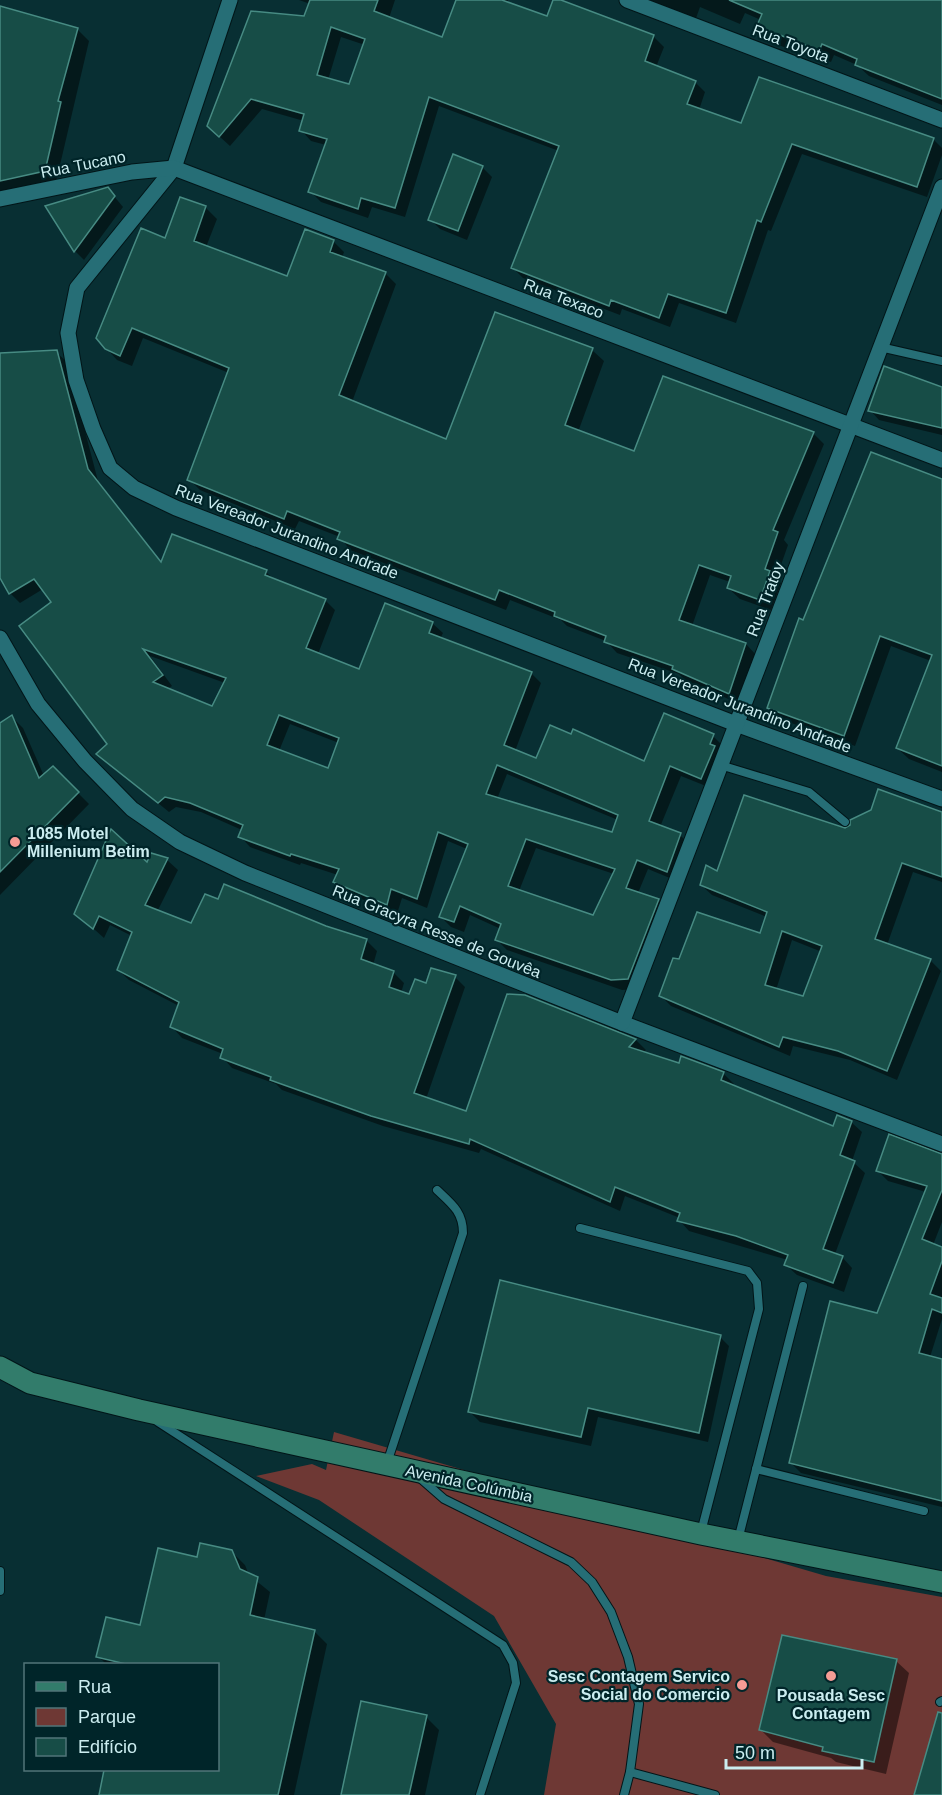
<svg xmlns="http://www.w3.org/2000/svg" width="942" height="1795" viewBox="0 0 942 1795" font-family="Helvetica,sans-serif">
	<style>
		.green { fill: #6e3834 }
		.shadow { fill: #0007; fill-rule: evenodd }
		.building { fill: #174d47; stroke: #478b83; stroke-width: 1.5; fill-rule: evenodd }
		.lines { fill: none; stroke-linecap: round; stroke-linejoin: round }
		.lane-casing { stroke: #021518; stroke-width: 10 }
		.street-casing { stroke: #021518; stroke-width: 17 }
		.secondary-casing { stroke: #021518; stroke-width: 23 }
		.lane { stroke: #266e76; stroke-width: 8 }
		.street { stroke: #266e76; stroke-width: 15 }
		.secondary { stroke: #327c6b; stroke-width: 21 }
		.poi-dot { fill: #f59c95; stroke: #002529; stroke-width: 2 }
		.labels { text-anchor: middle; stroke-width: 4.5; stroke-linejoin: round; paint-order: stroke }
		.street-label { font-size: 16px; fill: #cbedf0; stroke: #002529 }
		.poi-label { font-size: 16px; font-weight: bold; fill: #cbedf0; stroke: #002529; text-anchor: start }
	</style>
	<rect width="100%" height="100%" fill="#082f33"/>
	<!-- green -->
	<path class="green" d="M334,1432L826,1576L942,1597V1795H544L556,1724L494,1616L319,1500L256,1476L312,1464L326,1470Z"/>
	<!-- shadow -->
	<g class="shadow">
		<path d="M299,0H395L389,18L443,39L457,0H508L507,3L548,18L554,0H557L653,36L664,47L656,67L695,82L705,92L699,110L742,125L760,79L934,140L942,148V155L927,197L802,154L771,231L768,230L736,323L679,303L670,327L622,309L620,315L523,278L513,268L559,151L439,106L405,217L372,207L368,218L321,202L310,191L326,145L311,141L301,130L304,121L262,109L230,146L219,136L252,13L359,21ZM341,37L365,45L349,86L328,80Z"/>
		<path d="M647,0H942V105L869,76L857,65L834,55L831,62L792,46L791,50L769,41L757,29L761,20L745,13L740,24L700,7L695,21Z"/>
		<path d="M0,8L77,29L89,41L56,182L0,195Z"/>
		<path d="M482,167L492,177L467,240L440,229L430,219Z"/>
		<path d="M108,189L123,207L84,260L75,251Z"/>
		<path d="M181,198L206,208L217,219L206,247L288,278L333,241L344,252L342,258L385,273L396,284L352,402L447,441L496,314L592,350L604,361L578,432L635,453L813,433L824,444L784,540L788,545L776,579L781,583L771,610L740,599L728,588L730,582L710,575L692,626L746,644L757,656L740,704L685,680L679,674L617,653L606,641L567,626L561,620L510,600L506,610L350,550L340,537L299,521L295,529L200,490L189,479L229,373L143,338L132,366L117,360L106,348L166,240Z"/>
		<path d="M56,352L67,362L98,481L162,563L266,572L275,580L325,600L335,610L318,654L359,671L432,623L443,633L440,639L531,673L541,683L515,751L537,760L645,763L713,736L723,746L711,788L681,776L660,827L680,835L690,845L677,881L648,869L638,893L658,900L668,910L638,989L622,990L507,950L497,940L501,929L470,915L464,932L451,927L441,917L467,849L448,841L427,908L402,898L397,914L345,892L335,882L338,875L301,863L300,865L250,847L240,836L242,830L201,812L176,807L169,812L98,754L109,744L53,603L43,589L20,603L10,593L0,574V354ZM150,656L225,683L213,708L167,689L172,686ZM290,724L339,743L329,770L279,751ZM507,774L618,820L613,834L497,799ZM536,848L614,874L594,917L519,891Z"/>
		<path d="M942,389V435L879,420L870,410Z"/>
		<path d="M942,480V772L909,759L897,748L931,661L891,646L855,746L780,719L768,707L804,622Z"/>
		<path d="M12,717L23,728L44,776L53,768L89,804L0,895V724Z"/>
		<path d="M942,813V882L913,872L887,945L931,961L941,971L897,1080L850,1060L793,1046L790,1056L671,1006L660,995L680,961L761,935L767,917L712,895L701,885L718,873L845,830ZM792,940L822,952L804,998L776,990Z"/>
		<path d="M152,855L167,860L178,870L157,912L192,925L219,901L325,927L366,940L377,951L373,965L393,972L404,983L401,993L410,996L427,985L455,977L465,987L426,1099L466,1113L525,997L636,1040L646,1050L643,1053L680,1065L723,1073L734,1084L733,1087L834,1128L851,1122L862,1132L852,1161L865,1173L835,1254L842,1257L852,1268L844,1292L797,1275L786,1265L788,1260L689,1231L679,1220L680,1218L625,1196L620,1211L481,1149L479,1153L383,1126L282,1090L276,1084L232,1068L222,1057L223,1054L182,1038L172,1027L179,1006L129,980L118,970L132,936L110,925L104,938L76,913L148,864Z"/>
		<path d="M942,1154V1222L933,1245L942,1248V1319L930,1357L942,1360V1507L801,1473L791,1463L878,1315L926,1192L888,1181L878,1171Z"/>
		<path d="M720,1337L729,1346L708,1442L598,1417L591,1446L480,1422L470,1412Z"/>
		<path d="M232,1552L245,1565L249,1575L270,1592L264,1620L314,1631L327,1644L294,1795H100L106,1770H218V1664H106L98,1656L141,1627L198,1559Z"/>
		<path d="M896,1661L909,1673L886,1774L836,1762L831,1758L773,1742L761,1730Z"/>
		<path d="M426,1717L439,1730L425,1795H342Z"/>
	</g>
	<!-- building -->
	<g class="building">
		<path d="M310,0H378L374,11L442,37L456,0H502L547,16L553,0H561L654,35L645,61L696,81L687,104L741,123L759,77L934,138L917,187L792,144L761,222L757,220L726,313L668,294L659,318L611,300L609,306L511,268L559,146L429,97L395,208L361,198L358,209L308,192L327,139L299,131L304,114L251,99L219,137L207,126L251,11L304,16ZM331,27L365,39L349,84L317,75Z"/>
		<path d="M729,0H942V99L855,65L857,59L822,44L819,51L780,35L778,39L755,30L762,14Z"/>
		<path d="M0,6L78,28L58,101L61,102L45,171L0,181Z"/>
		<path d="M453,154L483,166L458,231L428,220Z"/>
		<path d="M108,187L115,196L74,252L45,206Z"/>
		<path d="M180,197L206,206L194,241L287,276L305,229L334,240L330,252L386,272L339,395L446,439L495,312L593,348L565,425L634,451L663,376L814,432L773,530L778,532L765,569L770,571L760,600L727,588L731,576L699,565L679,620L746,643L729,694L672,669L673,666L604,642L606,636L554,616L555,612L499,590L495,600L337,539L340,532L287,511L284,519L187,480L229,368L132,328L120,356L105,349L96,338L141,228L165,238Z"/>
		<path d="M57,350L88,469L161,562L172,534L267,570L265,575L326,599L306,648L359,669L385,603L433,622L429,633L532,672L504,745L536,758L550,725L571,734L573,729L644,761L664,713L714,734L710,744L715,746L701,779L670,766L649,821L681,833L667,872L637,860L626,888L659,899L628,979L611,980L495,940L501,924L460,906L454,922L439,917L468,844L438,832L417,899L391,889L387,905L333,882L339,869L291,854L290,856L238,837L243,825L190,803L165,797L158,803L96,754L107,744L19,626L51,602L34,579L9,594L0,578V353ZM143,649L226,678L212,706L153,682L163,675ZM279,715L339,738L328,768L267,745ZM497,765L618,815L612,832L486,794ZM526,839L615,869L593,915L508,886Z"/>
		<path d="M884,366L942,387V428L868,411Z"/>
		<path d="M871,452L942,479V766L896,748L932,655L880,636L844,736L767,708L799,618L803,620Z"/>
		<path d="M12,715L39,778L53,766L79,792L0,872V723Z"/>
		<path d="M878,789L942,812V877L902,863L875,939L931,959L887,1071L838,1051L783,1037L779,1047L659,996L673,958L679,959L697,912L760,933L767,912L700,885L706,865L717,871L744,795L845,828L850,825V820L871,810ZM782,931L822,946L803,996L765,985Z"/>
		<path d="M111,829L147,862L151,853L168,858L145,905L191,923L205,894L218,899L224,884L326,926L367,939L361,959L394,971L389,987L409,994L415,979L426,983L431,968L456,975L414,1093L466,1111L507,994L525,995L636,1039L629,1047L679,1063L681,1056L724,1072L721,1080L833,1126L837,1115L852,1121L840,1155L855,1161L823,1249L843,1256L833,1283L784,1265L788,1255L736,1236L677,1221L680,1213L615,1187L610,1202L470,1139L469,1144L371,1116L270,1080L271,1077L220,1058L223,1049L170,1027L179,1002L117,970L132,932L99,916L93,929L74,914Z"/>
		<path d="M889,1134L942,1154V1190L922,1239L942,1247V1261L930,1294L942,1298V1313L932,1309L919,1353L942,1359V1501L789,1463L830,1301L877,1313L927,1186L876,1171Z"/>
		<path d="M500,1280L721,1335L699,1433L588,1408L581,1437L468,1412Z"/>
		<path d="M200,1543L232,1550L240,1569L258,1577L250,1615L315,1630L278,1795H99L104,1770H218V1665H130L96,1657L106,1617L140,1625L158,1548L197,1557Z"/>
		<path d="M782,1635L897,1659L874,1762L822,1751L823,1747L759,1730Z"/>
		<path d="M361,1701L427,1715L409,1795H341Z"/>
		<path d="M938,1712L942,1713V1795H914Z"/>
	</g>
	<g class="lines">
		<defs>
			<g id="lane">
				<path d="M880,347L942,361"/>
				<path d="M720,765L809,792L845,822"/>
				<path d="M580,1228L748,1271L757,1283L759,1309L701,1532"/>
				<path d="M158,1422L503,1645L513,1663L516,1683L480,1795"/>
				<path d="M387,1463L463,1233C463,1212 452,1204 437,1190"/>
				<path d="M756,1469L924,1511"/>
				<path d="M420,1478L444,1499L571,1562L592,1582L611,1612L628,1657L639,1704L630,1772L715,1795"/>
				<path d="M738,1540L803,1286"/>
				<path d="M0,1571V1591"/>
				<path d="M940,1702L942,1701"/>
				<path d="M624,1795L630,1772"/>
			</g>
			<g id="street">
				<path d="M230,0L174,168L77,288L68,333L76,380L93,429L110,468L134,488L176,508L736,724L942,799"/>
				<path d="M627,0L942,120"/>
				<path d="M0,199L132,172L174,168L942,460"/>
				<path d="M0,638L38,704L85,761L132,809L180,842L245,873L622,1023L942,1144"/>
				<path d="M622,1023L942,187"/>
			</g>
			<path id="secondary" d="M0,1367L30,1383L139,1410L701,1534L942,1582"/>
		</defs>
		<!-- lane casing -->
		<use href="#lane" class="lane-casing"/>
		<!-- street casing -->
		<use href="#street" class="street-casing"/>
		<!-- secondary casing -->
		<use href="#secondary" class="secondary-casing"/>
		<!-- lane -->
		<use href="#lane" class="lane"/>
		<!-- street -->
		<use href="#street" class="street"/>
		<!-- secondary -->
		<use href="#secondary" class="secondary"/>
	</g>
	<!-- markers -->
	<g class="poi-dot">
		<circle cx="15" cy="842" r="6"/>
		<circle cx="831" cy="1676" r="6"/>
		<circle cx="742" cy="1685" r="6"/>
	</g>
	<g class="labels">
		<!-- street labels -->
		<g class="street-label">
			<text transform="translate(791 43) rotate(21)" y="6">Rua Toyota</text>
			<text transform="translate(83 164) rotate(-11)" y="6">Rua Tucano</text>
			<text transform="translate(564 298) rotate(21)" y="6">Rua Texaco</text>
			<text transform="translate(287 531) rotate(21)" y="6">Rua Vereador Jurandino Andrade</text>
			<text transform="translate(765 599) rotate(-69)" y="6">Rua Tratoy</text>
			<text transform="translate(740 705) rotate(21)" y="6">Rua Vereador Jurandino Andrade</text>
			<text transform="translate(437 931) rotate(22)" y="6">Rua Gracyra Resse de Gouvêa</text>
			<text transform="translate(469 1483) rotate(12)" y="6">Avenida Colúmbia</text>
		</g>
		<!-- poi labels -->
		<g class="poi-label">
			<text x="27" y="839">1085 Motel<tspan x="27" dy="18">Millenium Betim</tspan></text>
			<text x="730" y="1682" text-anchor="end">Sesc Contagem Servico<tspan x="730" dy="18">Social do Comercio</tspan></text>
			<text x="831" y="1701" text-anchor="middle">Pousada Sesc<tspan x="831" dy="18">Contagem</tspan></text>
		</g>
	</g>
	<!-- legend -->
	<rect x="24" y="1663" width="195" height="108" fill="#002529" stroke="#517579" stroke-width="1.5"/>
	<rect x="36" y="1682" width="30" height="9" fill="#327c6b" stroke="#517579" stroke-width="1.5"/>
	<text x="78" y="1693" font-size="18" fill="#cbedf0">Rua</text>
	<rect x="36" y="1708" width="30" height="18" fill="#6e3834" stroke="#517579" stroke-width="1.5"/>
	<text x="78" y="1723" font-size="18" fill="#cbedf0">Parque</text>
	<rect x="36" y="1738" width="30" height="18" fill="#174d47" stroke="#517579" stroke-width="1.5"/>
	<text x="78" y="1753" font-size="18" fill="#cbedf0">Edifício</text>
	<!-- scale -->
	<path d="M726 1759v9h136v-9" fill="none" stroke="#cbedf0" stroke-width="3"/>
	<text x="735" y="1759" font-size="18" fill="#cbedf0" stroke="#002529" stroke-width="4.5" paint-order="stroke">50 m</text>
</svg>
